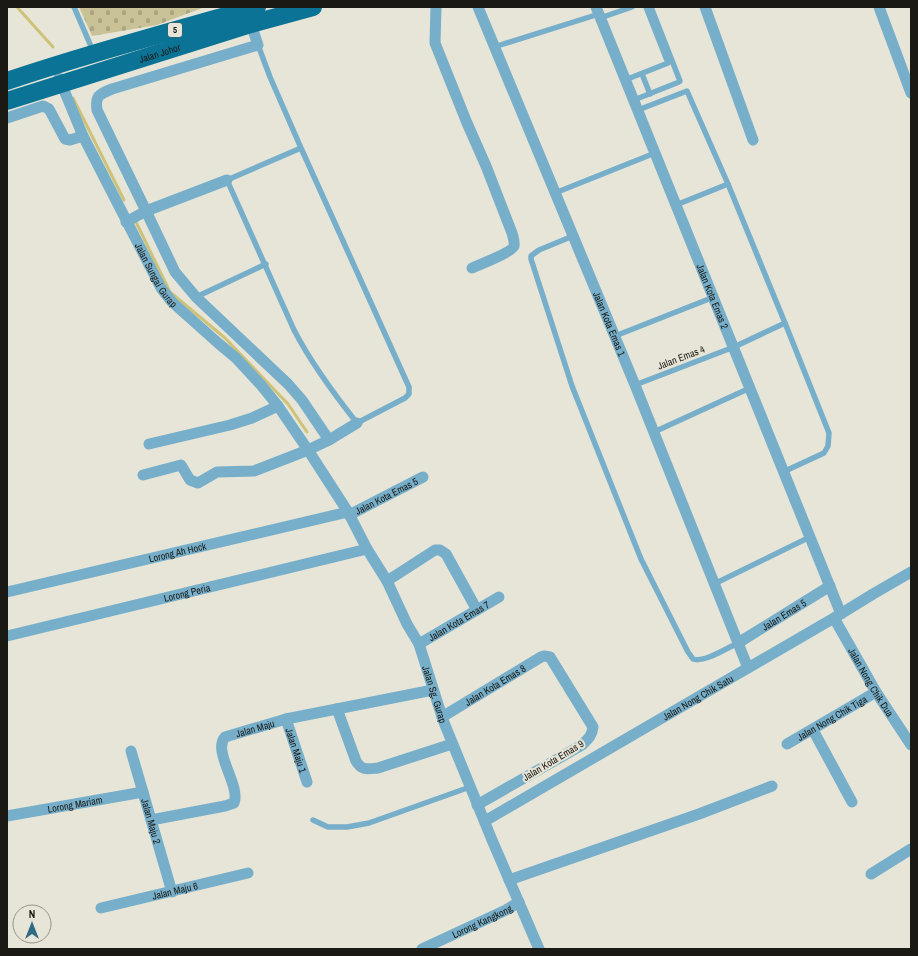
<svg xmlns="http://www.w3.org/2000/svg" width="918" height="956" viewBox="0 0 918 956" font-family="'Archivo Narrow',sans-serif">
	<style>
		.cemetery { fill: url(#cemetery-stones) }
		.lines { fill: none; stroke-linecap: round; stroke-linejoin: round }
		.stream { stroke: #cec278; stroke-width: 3 }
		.service { stroke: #77afca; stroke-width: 5.5 }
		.minor { stroke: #77afca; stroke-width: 11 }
		.trunk { stroke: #0a7396; stroke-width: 18 }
		.labels { text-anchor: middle; stroke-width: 4; stroke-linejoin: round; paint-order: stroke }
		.shield { fill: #e7e5d7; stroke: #58564e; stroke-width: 1 }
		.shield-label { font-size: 9px; font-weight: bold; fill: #1a1914 }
		.street-label { font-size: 10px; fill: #1a1914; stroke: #e7e5d7 }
	</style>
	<defs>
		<pattern id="cemetery-stones" width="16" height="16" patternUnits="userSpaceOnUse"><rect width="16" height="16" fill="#c9c296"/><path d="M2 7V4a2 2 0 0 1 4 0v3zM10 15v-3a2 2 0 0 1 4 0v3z" fill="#aca680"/></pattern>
	</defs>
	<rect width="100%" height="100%" fill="#e7e5d7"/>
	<!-- cemetery -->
	<path class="cemetery" d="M79,7H205L157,25L92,36Z"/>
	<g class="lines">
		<!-- stream -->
		<g class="stream">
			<path d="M17,7L53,47"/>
			<path d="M73,98L124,200"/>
			<path d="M135,220L170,292L225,338L288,404L307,432"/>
		</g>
		<!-- service -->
		<g class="service">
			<path d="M74,7L93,51"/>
			<path d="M600,18L632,7"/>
			<path d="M258,45L270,77L301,148L227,180L294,330C311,363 334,394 357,423L405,398L409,394V387L301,148"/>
			<path d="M494,47L599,14"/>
			<path d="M642,74L650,94"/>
			<path d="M625,80L668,63L646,7"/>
			<path d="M634,100L679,82L680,81L651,7"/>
			<path d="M638,110L687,91L728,184L785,323"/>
			<path d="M555,193L655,153"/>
			<path d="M676,205L728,184"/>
			<path d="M573,236L539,250L531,256V259L572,386L619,504L641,559L688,652L693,659C704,663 727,648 738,643"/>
			<path d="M196,297L266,264"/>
			<path d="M615,336L714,297"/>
			<path d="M635,385L734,347L785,323L829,433L828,446L824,453L783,472"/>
			<path d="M654,432L750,388"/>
			<path d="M714,584L810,537"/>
			<path d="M313,820L328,827H347L369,823L470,787"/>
		</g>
		<!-- minor -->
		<g class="minor">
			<path d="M436,7L435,43L467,123L486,166L512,233C513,237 515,242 514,246C512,252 479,265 472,268"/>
			<path id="s1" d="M478,7L635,385L748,668"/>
			<path id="s2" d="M596,7L841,614"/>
			<path d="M705,7L753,140"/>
			<path d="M879,7L911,93"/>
			<path d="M251,24L258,45L112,89C99,94 95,96 97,110L146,211L175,272L196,297L288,384L302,400L329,440"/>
			<path id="s3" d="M59,78L83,136L161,288L172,302L218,343L236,358L261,385L278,406L308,450L348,512L367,549L387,581L407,624L419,644L443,720L492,840L539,949"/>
			<path d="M7,118L43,106L49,109L65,139L70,140L83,136"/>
			<path d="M126,222L146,211L227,180"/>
			<path d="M149,444L230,425L252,418L278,406"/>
			<path d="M143,475L181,465L190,480L198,483L217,472L254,471L308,450L329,440L357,423"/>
			<path id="s4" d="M349,515L423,477"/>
			<path d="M387,581L435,550H440L446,554L477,610"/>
			<path id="s5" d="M7,592L348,512"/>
			<path id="s6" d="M834,618L876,692L911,745"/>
			<path id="s7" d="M7,636L367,549"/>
			<path id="s8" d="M738,643L830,586"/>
			<path id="s9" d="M419,644L499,597"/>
			<path d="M337,709L356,761C362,771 367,769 378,768L452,744"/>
			<path id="s10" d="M442,717L541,657L544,656L550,657L593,727C592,736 588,739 582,745L477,805"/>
			<path id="s11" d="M286,719L307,782"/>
			<path d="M813,730L852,802"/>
			<path id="s12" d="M787,744L876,692"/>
			<path id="s13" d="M131,751L172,892"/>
			<path id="s14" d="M7,816L143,792"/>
			<path id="s15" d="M151,820L225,806L234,803C241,786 212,751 225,737L286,719L433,690"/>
			<path id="s16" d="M485,821L834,618L873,594L911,572"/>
			<path d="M871,874L911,849"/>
			<path d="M509,880L699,814L772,786"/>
			<path id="s17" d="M101,908L248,873"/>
			<path id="s18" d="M422,949L506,910L519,902"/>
		</g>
		<!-- trunk -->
		<g class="trunk">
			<path d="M7,81C89,53 173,31 257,7"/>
			<path id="s19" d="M7,101L251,24L313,7"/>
		</g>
	</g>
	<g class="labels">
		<!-- shield labels -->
		<rect class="shield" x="168" y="23" width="14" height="14" rx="3"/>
		<g class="shield-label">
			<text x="175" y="33">5</text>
		</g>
		<!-- street labels -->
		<g class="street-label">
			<text dy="4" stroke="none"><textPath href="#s19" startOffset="160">Jalan Johor</textPath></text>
			<text dy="4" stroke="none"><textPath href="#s3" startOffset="220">Jalan Sungai Gurap</textPath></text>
			<text dy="4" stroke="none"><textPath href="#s2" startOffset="312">Jalan Kota Emas 2</textPath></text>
			<text dy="4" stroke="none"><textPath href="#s1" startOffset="343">Jalan Kota Emas 1</textPath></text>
			<text transform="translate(681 357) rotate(-21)" y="4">Jalan Emas 4</text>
			<text dy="4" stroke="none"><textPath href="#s4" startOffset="42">Jalan Kota Emas 5</textPath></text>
			<text dy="4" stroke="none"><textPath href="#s5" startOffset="175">Lorong Ah Hock</textPath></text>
			<text dy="4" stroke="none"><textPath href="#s7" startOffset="185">Lorong Peria</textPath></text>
			<text dy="4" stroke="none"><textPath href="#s8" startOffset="54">Jalan Emas 5</textPath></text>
			<text dy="4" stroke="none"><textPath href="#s9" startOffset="46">Jalan Kota Emas 7</textPath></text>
			<text dy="4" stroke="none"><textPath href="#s6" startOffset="74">Jalan Nong Chik Dua</textPath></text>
			<text dy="4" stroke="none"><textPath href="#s10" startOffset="62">Jalan Kota Emas 8</textPath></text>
			<text dy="4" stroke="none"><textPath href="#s3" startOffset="730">Jalan Sg. Gurap</textPath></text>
			<text dy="4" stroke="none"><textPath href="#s16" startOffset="246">Jalan Nong Chik Satu</textPath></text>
			<text dy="4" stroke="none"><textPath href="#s12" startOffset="52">Jalan Nong Chik Tiga</textPath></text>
			<text dy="4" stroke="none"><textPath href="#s15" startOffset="185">Jalan Maju</textPath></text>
			<text dy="4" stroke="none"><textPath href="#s11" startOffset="33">Jalan Maju 1</textPath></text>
			<text transform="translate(553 760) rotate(-31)" y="4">Jalan Kota Emas 9</text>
			<text dy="4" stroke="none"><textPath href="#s14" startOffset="69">Lorong Mariam</textPath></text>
			<text dy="4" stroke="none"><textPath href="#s13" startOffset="73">Jalan Maju 2</textPath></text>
			<text dy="4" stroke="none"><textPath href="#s17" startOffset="76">Jalan Maju 6</textPath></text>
			<text dy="4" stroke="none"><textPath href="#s18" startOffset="66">Lorong Kangkong</textPath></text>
		</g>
	</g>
	<!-- border -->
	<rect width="918" height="956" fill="none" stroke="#1a1914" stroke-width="16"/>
	<!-- north arrow -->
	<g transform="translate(32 924)"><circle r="19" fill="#e7e5d7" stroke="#959389"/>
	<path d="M0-3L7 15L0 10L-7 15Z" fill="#306a83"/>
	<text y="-6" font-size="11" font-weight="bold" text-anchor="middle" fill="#1a1914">N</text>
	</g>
</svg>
